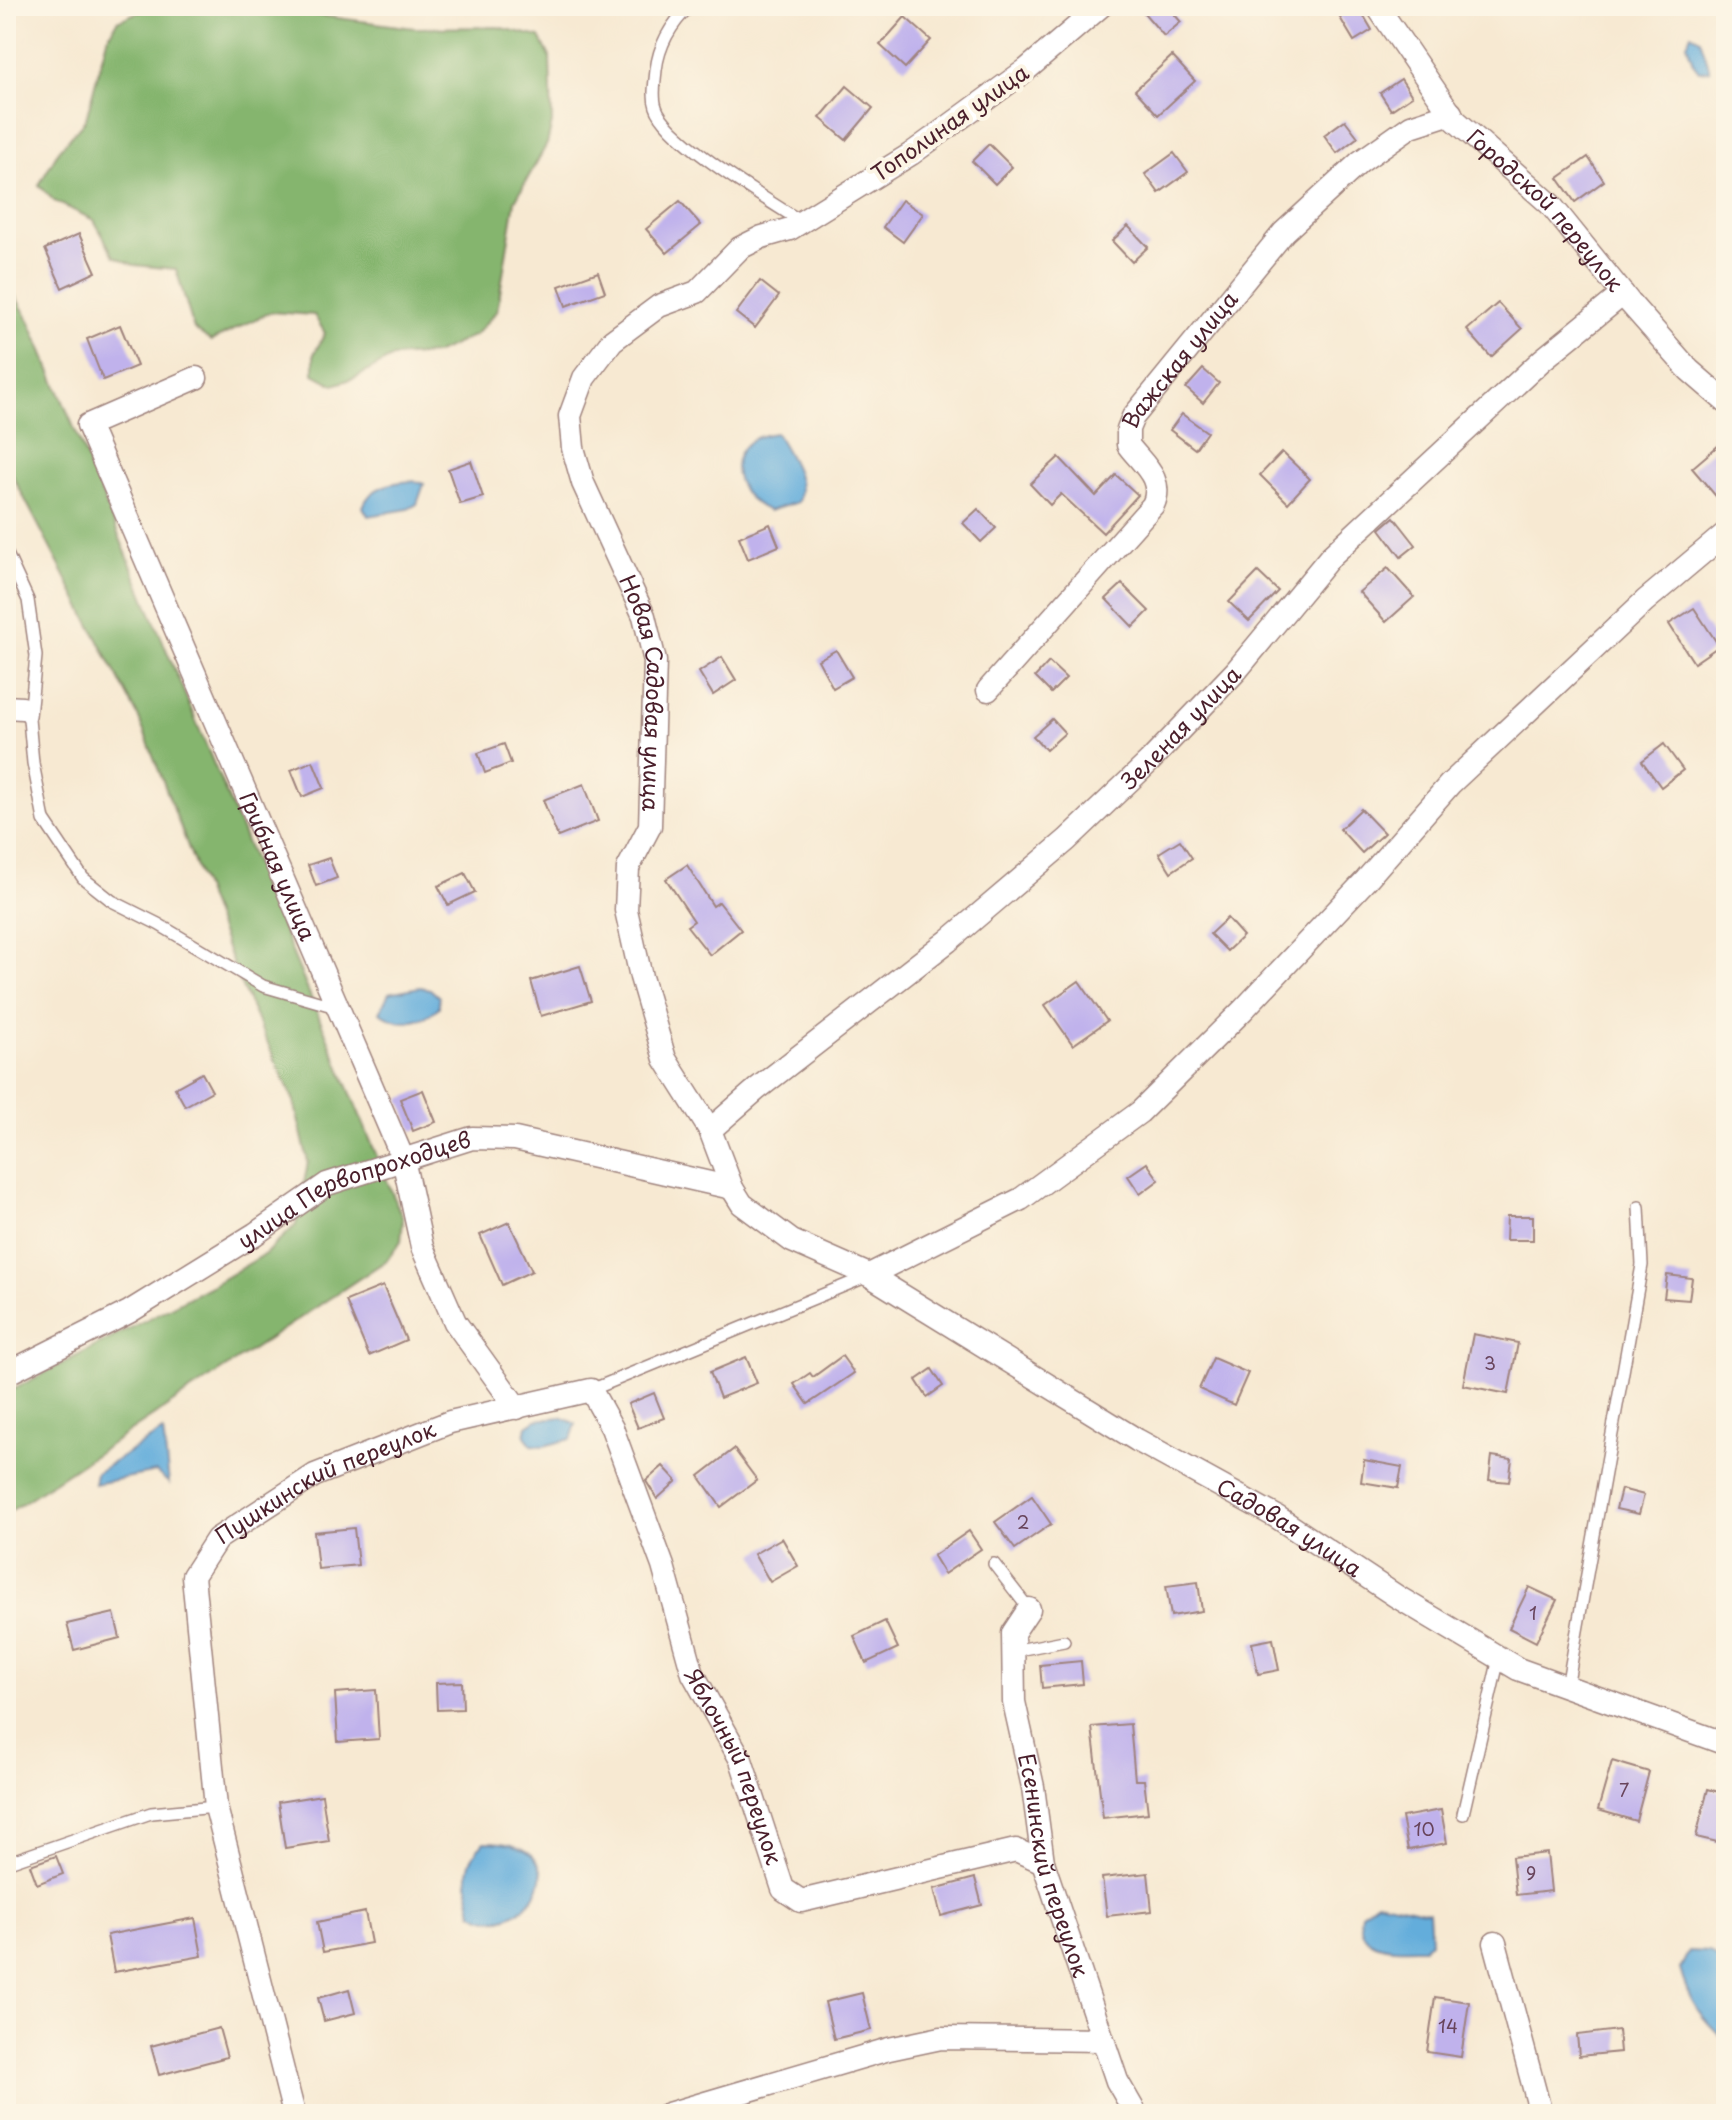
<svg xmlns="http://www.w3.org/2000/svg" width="1732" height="2120" viewBox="0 0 1732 2120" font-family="'Playpen Sans',sans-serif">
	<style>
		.forest { fill: #85b56e; stroke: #686a4c; stroke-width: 2 }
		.water { fill: #63addb; stroke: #566683; stroke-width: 2 }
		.building { fill: #c0b2ec }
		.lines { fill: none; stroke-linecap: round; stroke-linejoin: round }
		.lane-casing { stroke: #a0847e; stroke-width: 14 }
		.street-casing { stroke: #a0847e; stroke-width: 25 }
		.lane { stroke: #fff; stroke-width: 11 }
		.street { stroke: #fff; stroke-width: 22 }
		.labels { text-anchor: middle; stroke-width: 8; stroke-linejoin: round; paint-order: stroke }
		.number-label { font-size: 18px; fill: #68445b }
		.street-label { font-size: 22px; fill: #4a1f2b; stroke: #fcf5e5 }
	</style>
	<rect width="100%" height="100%" fill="#fcf5e5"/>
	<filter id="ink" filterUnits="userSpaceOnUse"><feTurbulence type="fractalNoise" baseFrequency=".0125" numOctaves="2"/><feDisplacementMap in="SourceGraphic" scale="16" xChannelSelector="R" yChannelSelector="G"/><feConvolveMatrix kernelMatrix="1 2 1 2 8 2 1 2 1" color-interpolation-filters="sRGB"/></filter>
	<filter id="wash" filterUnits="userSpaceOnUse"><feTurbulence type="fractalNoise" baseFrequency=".006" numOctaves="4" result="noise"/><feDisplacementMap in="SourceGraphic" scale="32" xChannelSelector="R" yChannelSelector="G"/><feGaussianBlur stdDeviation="1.8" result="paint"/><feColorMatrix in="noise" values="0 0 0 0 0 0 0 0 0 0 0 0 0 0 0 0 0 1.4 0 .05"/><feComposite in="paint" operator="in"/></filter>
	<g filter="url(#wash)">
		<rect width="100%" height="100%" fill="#f7e9d2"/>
		<!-- forest -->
		<g class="forest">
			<path d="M152,6H247L414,28L498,27L540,37L550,57L552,123L547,144L515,201L497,311L475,335L435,354L393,357L357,377L334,385L314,374V354L325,333L314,315L270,312L211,341L194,329L176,269L134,265L114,256L94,220L54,201L39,185L59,150L86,119L107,39L117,21Z"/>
			<path d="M6,280L30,322L403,1219L401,1241L387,1260L6,1514V1393L211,1286L265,1254L296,1225L308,1162L294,1101L241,985L138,716L6,463Z"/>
		</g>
		<!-- water -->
		<g class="water">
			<path d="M1691,34L1700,39L1710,70L1699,71L1693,63L1687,44Z"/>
			<path d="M776,433C788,455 806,478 798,502L769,511C727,494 721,438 776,433Z"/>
			<path d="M414,481L424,484L417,504L408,509L368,516L363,507C370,486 393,482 414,481Z"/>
			<path d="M420,987L430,989L439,997V1007C422,1023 398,1028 380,1012L389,993Z"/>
			<path d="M561,1417L576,1424L571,1439L544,1446L532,1445L525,1436L527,1426L536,1420Z"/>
			<path d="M163,1431L169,1483L156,1472L94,1484L96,1473Z"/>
			<path d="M485,1842C592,1843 522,1947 472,1912C468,1886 461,1861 485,1842Z"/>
			<path d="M1377,1901L1429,1912L1431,1940L1423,1948C1396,1948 1355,1953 1361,1913Z"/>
			<path d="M1689,1951L1709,1952L1726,1965V2040C1702,2020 1688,2000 1680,1969Z"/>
		</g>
		<g id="blocks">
			<!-- building -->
			<g class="building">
				<path d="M1138,6H1167L1181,22L1164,36Z"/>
				<path d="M1333,6H1358L1372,30L1354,41Z"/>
				<path d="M905,17L931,40L905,68L880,45Z"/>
				<path d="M1172,56L1195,81L1158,115L1135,90Z"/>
				<path d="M1401,79L1412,96L1391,110L1380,93Z"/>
				<path d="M847,86L873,108L846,140L820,118Z"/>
				<path d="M1345,120L1358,137L1337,153L1324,135Z"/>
				<path d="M989,144L1012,167L995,184L972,161Z"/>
				<path d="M1174,153L1188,172L1159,193L1145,174Z"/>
				<path d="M1588,157L1604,181L1575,202L1558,178Z"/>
				<path d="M902,200L923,214L903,242L883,227Z"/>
				<path d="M680,201L701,225L667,253L646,229Z"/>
				<path d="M1128,226L1148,247L1132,262L1112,241Z"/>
				<path d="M79,234L96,272L62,288L45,249Z"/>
				<path d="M598,272L605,292L566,306L559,286Z"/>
				<path d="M760,281L779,296L755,328L736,313Z"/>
				<path d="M1498,303L1522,329L1491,357L1467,330Z"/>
				<path d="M120,325L137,366L103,380L87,339Z"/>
				<path d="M1203,369L1219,383L1203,403L1186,388Z"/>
				<path d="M1182,414L1207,432L1195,449L1170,430Z"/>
				<path d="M1726,439V508L1692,468Z"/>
				<path d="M1282,452L1310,479L1288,503L1260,475Z"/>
				<path d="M1059,457L1096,496L1116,475L1138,495L1103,533L1061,494L1050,505L1030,484Z"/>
				<path d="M471,461L483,497L460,504L448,469Z"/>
				<path d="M978,509L996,528L981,542L963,523Z"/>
				<path d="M1394,517L1416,545L1401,557L1380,529Z"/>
				<path d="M770,524L779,546L748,559L739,537Z"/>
				<path d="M1388,568L1414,597L1386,622L1359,592Z"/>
				<path d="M1258,572L1278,591L1249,621L1229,602Z"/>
				<path d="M1122,584L1149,611L1133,627L1106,599Z"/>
				<path d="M1694,608L1719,646L1694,663L1669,624Z"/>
				<path d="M836,650L852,677L833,688L818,660Z"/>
				<path d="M722,657L736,680L713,695L699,672Z"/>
				<path d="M1049,662L1066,678L1051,693L1035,677Z"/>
				<path d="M1052,719L1065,733L1046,750L1033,736Z"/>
				<path d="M504,744L511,763L485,773L478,753Z"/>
				<path d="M1664,744L1683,770L1661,787L1642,761Z"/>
				<path d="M313,761L324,788L302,797L291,770Z"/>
				<path d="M584,784L598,821L558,837L543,800Z"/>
				<path d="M1361,809L1384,833L1362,853L1340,829Z"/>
				<path d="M1180,840L1192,858L1171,872L1159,853Z"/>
				<path d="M329,858L337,878L316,886L308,865Z"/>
				<path d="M687,865L713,906L719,902L741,930L710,955L687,926L694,921L666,879Z"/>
				<path d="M465,873L475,892L448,905L438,886Z"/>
				<path d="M1227,918L1243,936L1227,951L1210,934Z"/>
				<path d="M580,966L591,1001L541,1016L531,981Z"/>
				<path d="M1079,981L1107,1021L1073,1045L1045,1005Z"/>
				<path d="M202,1073L212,1091L185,1106L175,1088Z"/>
				<path d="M423,1090L436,1122L413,1131L400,1099Z"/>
				<path d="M1147,1163L1159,1180L1140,1194L1128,1176Z"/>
				<path d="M1507,1216H1533V1240H1506Z"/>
				<path d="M509,1222L532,1271L502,1285L480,1235Z"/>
				<path d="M1667,1275L1692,1278L1689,1300L1664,1298Z"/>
				<path d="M383,1286L406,1340L369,1356L346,1301Z"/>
				<path d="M1473,1334L1518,1343L1508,1394L1463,1385Z"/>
				<path d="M842,1356L854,1373L808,1404L794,1384L810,1373L813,1377Z"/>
				<path d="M746,1357L757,1383L720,1398L710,1372Z"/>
				<path d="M1213,1358L1248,1373L1234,1405L1199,1389Z"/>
				<path d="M932,1369L943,1386L927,1397L916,1380Z"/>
				<path d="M654,1393L664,1418L638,1428L628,1404Z"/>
				<path d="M734,1449L757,1480L721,1507L699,1476Z"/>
				<path d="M1492,1456L1512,1459L1509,1482L1489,1480Z"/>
				<path d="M1364,1460L1402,1467L1398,1488L1361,1482Z"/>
				<path d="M663,1466L677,1481L657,1499L646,1481Z"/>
				<path d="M1621,1489L1644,1495L1639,1514L1616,1509Z"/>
				<path d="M1032,1496L1051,1524L1015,1549L995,1522Z"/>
				<path d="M354,1528L358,1565L318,1569L314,1532Z"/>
				<path d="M969,1531L981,1549L944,1574L933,1556Z"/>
				<path d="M782,1538L798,1566L770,1582L754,1554Z"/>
				<path d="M1198,1582L1202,1611L1171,1616L1166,1586Z"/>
				<path d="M1529,1587L1557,1600L1536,1642L1509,1628Z"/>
				<path d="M114,1613L120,1638L74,1650L67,1624Z"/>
				<path d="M885,1621L898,1648L866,1663L854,1636Z"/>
				<path d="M1273,1639L1279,1670L1258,1674L1252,1643Z"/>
				<path d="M1081,1661L1083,1684L1042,1688L1040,1665Z"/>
				<path d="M462,1682L463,1709L437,1710L436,1683Z"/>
				<path d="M376,1690L379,1739L338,1742L335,1693Z"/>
				<path d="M1130,1724L1135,1780H1144L1148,1813L1103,1818L1092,1727Z"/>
				<path d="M1612,1761L1649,1772L1636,1821L1598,1810Z"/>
				<path d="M1708,1789L1726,1794V1844L1696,1837Z"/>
				<path d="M322,1795L329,1841L285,1848L278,1802Z"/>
				<path d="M1441,1810L1447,1843L1408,1850L1402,1817Z"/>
				<path d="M1547,1853L1551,1891L1516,1895L1512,1857Z"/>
				<path d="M56,1856L63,1874L37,1884L30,1865Z"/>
				<path d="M1148,1873L1152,1911L1107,1916L1102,1878Z"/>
				<path d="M975,1878L982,1905L941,1916L934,1889Z"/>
				<path d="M365,1912L371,1943L323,1952L317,1922Z"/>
				<path d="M195,1918L202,1956L114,1972L107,1935Z"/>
				<path d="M349,1989L355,2013L324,2021L318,1998Z"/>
				<path d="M862,1993L871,2030L834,2039L825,2002Z"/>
				<path d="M1435,1997L1469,2002L1461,2057L1427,2052Z"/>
				<path d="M219,2028L227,2057L159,2075L151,2046Z"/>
				<path d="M1618,2030L1620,2052L1579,2056L1577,2035Z"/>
			</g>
		</g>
	</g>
	<g filter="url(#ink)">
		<use href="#blocks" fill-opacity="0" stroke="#a0847e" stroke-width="2"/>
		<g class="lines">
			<defs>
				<g id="lane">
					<path d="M690,6C671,24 659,44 656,70C655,82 652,96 656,107C666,140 771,202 802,222"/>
					<path d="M7,554L28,600L36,656L30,716"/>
					<path d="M22,708L29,719L33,763L44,820L83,878L112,901L158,924L263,986L336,1007"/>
					<path d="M591,1390L868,1276"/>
					<path d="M994,1564L1029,1609"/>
					<path d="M1013,1651L1064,1641"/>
					<path d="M1567,1687L1642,1265L1639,1207"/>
					<path d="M1463,1814L1499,1658"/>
					<path d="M6,1863L151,1813L216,1807"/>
				</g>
				<g id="street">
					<path id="s1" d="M1101,6L1026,70L911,154L790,229L762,237L740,248L697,292L659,306L612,341L584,378L570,416L573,448L583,483L644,616L655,661L650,826L628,868L626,910L641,977L665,1059L710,1130L732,1188L742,1204L792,1241L869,1275L1137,1440L1277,1517L1396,1596L1518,1669L1726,1744"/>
					<path id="s2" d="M1377,6L1455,120L1550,204L1630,303L1689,370L1726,402"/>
					<path id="s3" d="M196,378L88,425L403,1159L422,1247L455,1322L517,1408"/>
					<path id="s4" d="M988,690L1153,505C1165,479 1142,464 1128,445V429L1133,417L1284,232L1360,162L1411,126L1451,113"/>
					<path d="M6,707L22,708"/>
					<path id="s5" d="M710,1130L757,1089L948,941L1067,840L1149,762L1236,671L1331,556L1542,360L1623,294"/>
					<path d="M869,1275L1021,1199L1140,1112L1243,1010L1366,880L1450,784L1645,601L1726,533"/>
					<path id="s6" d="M6,1374L129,1312L255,1234L327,1184L472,1138L515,1139L732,1188"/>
					<path id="s7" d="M1029,1609L1013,1633L1014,1702L1033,1787L1043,1862L1117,2081L1136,2114"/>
					<path d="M1495,1943L1541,2114"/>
					<path id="s8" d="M294,2114L216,1807L193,1576L217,1539L315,1475L450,1422L591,1390L612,1428L663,1566L693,1674L741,1760L783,1889L801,1901L1016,1850L1043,1862"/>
					<path d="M668,2114L889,2049L941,2038L1103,2040"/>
				</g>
			</defs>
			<!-- lane casing -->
			<use href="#lane" class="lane-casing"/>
			<!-- street casing -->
			<use href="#street" class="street-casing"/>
			<!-- lane -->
			<use href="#lane" class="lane"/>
			<!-- street -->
			<use href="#street" class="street"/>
		</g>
	</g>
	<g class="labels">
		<!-- number labels -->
		<g class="number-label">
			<text x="1490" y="1370">3</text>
			<text x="1023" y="1529">2</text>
			<text x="1533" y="1620">1</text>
			<text x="1624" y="1797">7</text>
			<text x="1424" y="1836">10</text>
			<text x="1531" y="1880">9</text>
			<text x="1448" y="2033">14</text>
		</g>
		<!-- street labels -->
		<g class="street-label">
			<text transform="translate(950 123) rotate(-35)" y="8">Тополиная улица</text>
			<text dy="8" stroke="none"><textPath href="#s2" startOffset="266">Городской переулок</textPath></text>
			<text dy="8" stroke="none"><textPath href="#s4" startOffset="420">Важская улица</textPath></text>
			<text dy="8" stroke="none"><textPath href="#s1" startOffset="976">Новая Садовая улица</textPath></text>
			<text dy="8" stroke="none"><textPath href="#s5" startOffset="620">Зеленая улица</textPath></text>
			<text dy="8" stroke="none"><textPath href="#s3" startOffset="598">Грибная улица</textPath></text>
			<text dy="8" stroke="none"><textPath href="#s6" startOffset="396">улица Первопроходцев</textPath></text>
			<text dy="8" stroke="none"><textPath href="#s8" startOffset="716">Пушкинский переулок</textPath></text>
			<text dy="8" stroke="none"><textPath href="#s1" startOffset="2156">Садовая улица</textPath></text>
			<text dy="8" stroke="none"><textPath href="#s8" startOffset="1404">Яблочный переулок</textPath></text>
			<text dy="8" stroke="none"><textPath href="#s7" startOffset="266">Есенинский переулок</textPath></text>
		</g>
	</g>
	<!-- margin -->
	<rect width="1732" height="2120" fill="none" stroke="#fcf5e5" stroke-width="32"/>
</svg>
